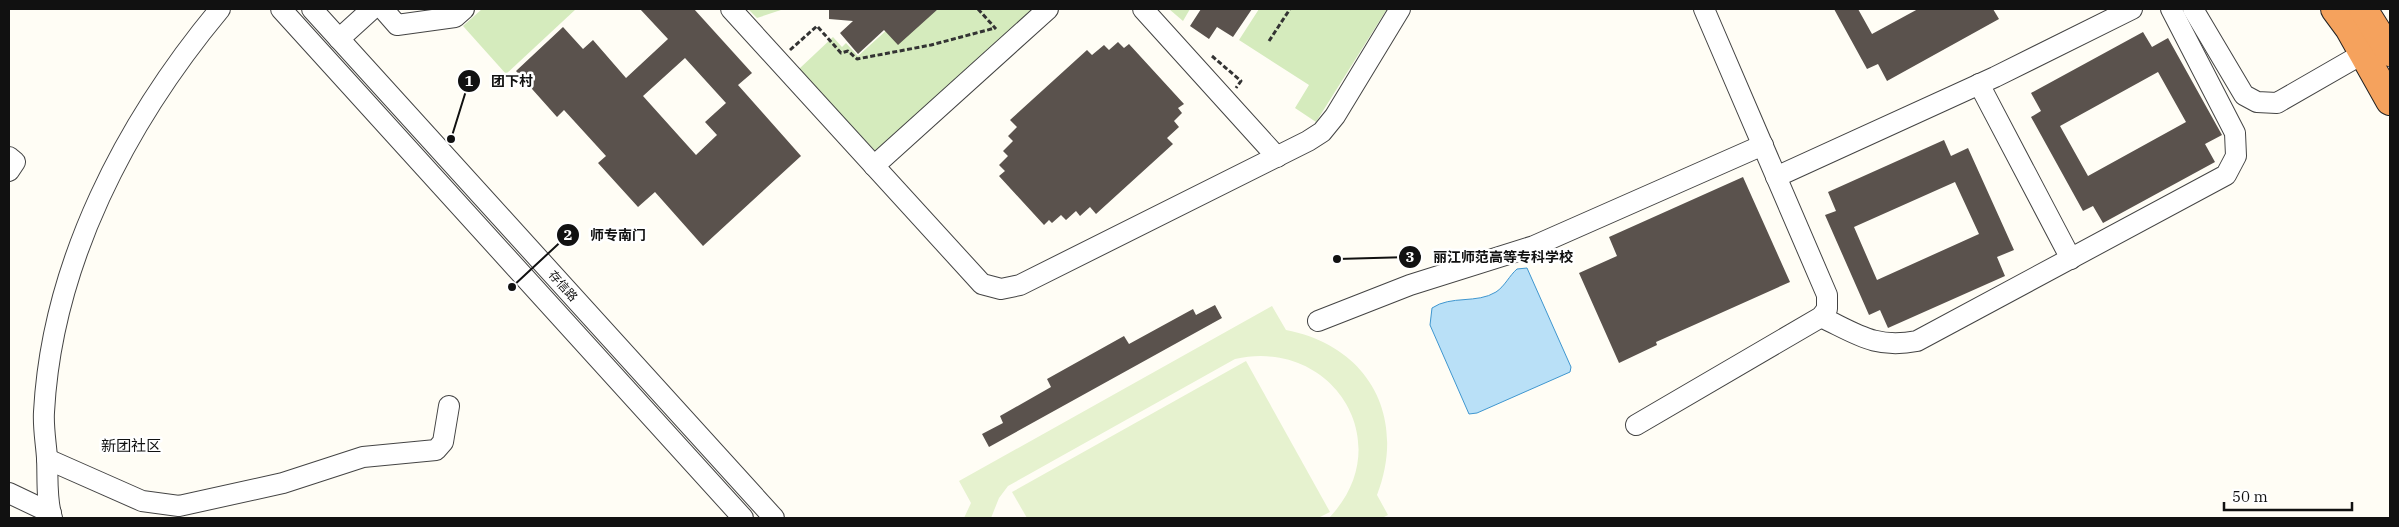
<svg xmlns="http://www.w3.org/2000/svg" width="2399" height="527" viewBox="0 0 2399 527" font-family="'IBM Plex Serif','Noto Sans SC',serif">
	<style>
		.green { fill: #d5ebbd }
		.pitch { fill: #e6f2cf }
		.water { fill: #b9e0f7; stroke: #3f96cf }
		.building { fill: #5a524d; fill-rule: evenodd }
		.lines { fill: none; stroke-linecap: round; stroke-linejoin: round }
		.minor-casing { stroke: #444; stroke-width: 22 }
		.highway-casing { stroke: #222; stroke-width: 30 }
		.path { stroke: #333; stroke-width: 3; stroke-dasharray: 5 2.5; stroke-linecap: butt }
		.minor { stroke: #fff; stroke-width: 20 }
		.highway { stroke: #f5a25d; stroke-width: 28 }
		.labels { text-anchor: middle; stroke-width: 5; stroke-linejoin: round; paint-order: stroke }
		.street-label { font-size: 12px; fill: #111; stroke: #fff }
		.quarter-label { font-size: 15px; fill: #111; stroke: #fff }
		.leader { fill: none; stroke: #111; stroke-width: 2 }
		.callout-dot { fill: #111; stroke: #fff; stroke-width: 2 }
		.mark-label { font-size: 15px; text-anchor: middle; font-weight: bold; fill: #fff }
		.callout-label { font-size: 14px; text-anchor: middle; font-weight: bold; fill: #111; stroke: #fff; stroke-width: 5; stroke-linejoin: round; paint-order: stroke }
	</style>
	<rect width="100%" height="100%" fill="#fffdf5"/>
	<!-- green -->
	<g class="green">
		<path d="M482,9H576L506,74L463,26Z"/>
		<path d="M748,9H784L757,18Z"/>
		<path d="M910,9H1034L878,154L799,69L833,37L842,47L846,43L858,56Z"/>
		<path d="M1169,9H1190L1183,21Z"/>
		<path d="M1259,9H1387L1316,122L1295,108L1309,85L1239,40Z"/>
	</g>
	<!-- pitch -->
	<g class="pitch">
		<path d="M1272,306L1286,330C1369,346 1407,417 1377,495L1388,515L1382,518H1329C1400,444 1333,337 1235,359L1008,486L999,498L991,518H964L971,503L959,481Z"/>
		<path d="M1246,361L1330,512L1318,518H1027L1012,492Z"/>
	</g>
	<!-- water -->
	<path class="water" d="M1527,268L1571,367L1570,372L1477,413L1469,414L1430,325L1432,308C1451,295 1477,304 1496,292C1505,286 1509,276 1517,269Z"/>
	<!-- building -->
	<g class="building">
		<path d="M640,9H694L752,73L738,85L801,156L703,246L655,192L638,207L598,163L606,156L564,110L557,117L516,71L563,27L583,49L593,40L626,78L668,39ZM685,58L726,103L705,122L717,135L696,155L643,96Z"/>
		<path d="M829,9H938L898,45L884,30L858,54L840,33L853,21L829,19Z"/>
		<path d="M1201,9H1252L1233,37L1217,27L1209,39L1190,26Z"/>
		<path d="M1834,9H1858L1872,34L1918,9H1993L1999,19L1887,81L1878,64L1867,69Z"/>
		<path d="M2143,32L2152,47L2168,38L2222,135L2205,144L2215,162L2103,223L2093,206L2083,211L2031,117L2041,111L2031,93ZM2158,72L2186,122L2088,176L2060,126Z"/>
		<path d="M1118,42L1124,48L1129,44L1184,104L1178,108L1182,113L1174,121L1179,127L1167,138L1173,144L1096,214L1090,207L1080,216L1076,211L1066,220L1061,215L1052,223L1049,220L1044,225L999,176L1005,171L999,165L1008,156L1003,151L1013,141L1008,136L1017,127L1010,120L1087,50L1092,55L1104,45L1109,50Z"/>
		<path d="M1944,140L1951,156L1968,148L2014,250L1997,257L2005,276L1888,328L1880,310L1869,315L1825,215L1836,211L1828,192ZM1955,182L1979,234L1877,280L1854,227Z"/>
		<path d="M1743,177L1790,282L1656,342L1657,345L1619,363L1579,273L1617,256L1609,237Z"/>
		<path d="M1215,305L1222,318L989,447L982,434L1003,423L1000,416L1051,387L1047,379L1124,336L1129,344L1193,309L1196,315Z"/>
	</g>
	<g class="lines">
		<defs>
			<g id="minor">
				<path d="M281,9L743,518"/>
				<path d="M312,9L774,518"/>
				<path d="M383,9L397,25L455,17L464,9"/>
				<path d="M731,9L982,284L1001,289L1020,285L1308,141L1322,132L1335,116L1400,9"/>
				<path d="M1143,9L1277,157"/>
				<path d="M2193,9L2244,95L2257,102L2277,103L2364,53"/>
				<path d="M339,39L372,9"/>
				<path d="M1979,84L2071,259"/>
				<path d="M9,157L15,162L9,171"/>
				<path d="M874,166L1048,9"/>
				<path d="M1776,177L1995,77L2132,9"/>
				<path d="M1821,317C1857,334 1875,349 1917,341L2226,175L2236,156L2235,133L2171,9"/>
				<path d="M1318,321L1410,285L1534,246L1763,145"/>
				<path d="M1636,425L1821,317L1827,309V295L1704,9"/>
				<path d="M47,459L142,501L179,506L283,483L363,457L436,450L443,442L449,406"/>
				<path d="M9,493L51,513"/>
				<path d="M52,518C46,500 48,477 47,458C46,443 43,427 44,412C52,263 126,122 220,9"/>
			</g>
			<g id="highway">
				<path d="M2335,9L2349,28L2390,101"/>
				<path d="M2363,9L2390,52"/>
			</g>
		</defs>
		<!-- minor casing -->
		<use href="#minor" class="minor-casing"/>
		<!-- highway casing -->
		<use href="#highway" class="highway-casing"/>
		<!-- path -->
		<g class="path">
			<path d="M978,9L996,29"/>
			<path d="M1269,41L1290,9"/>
			<path d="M790,50L817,26L841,53L848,51L857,59L931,45L995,28"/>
			<path d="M1212,56L1241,81L1236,88"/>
		</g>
		<!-- minor -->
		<use href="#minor" class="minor"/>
		<!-- highway -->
		<use href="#highway" class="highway"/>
	</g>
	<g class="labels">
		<!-- street labels -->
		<g class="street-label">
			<text transform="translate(563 286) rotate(48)" y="4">存信路</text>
		</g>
		<!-- quarter labels -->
		<g class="quarter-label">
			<text x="131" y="451">新团社区</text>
		</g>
	</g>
	<!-- callouts -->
	<path class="leader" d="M451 139L469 81M512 287L568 235M1337 259L1410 257"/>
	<g class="callout-dot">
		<circle cx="451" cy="139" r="5"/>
		<circle cx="512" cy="287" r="5"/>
		<circle cx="1337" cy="259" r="5"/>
		<circle cx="469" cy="81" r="12"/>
		<circle cx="568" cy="235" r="12"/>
		<circle cx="1410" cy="257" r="12"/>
	</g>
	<g class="mark-label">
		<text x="469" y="86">1</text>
		<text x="568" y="240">2</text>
		<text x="1410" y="262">3</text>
	</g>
	<g class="callout-label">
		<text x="512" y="86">团下村</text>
		<text x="618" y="240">师专南门</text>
		<text x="1503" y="262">丽江师范高等专科学校</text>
	</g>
	<!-- border -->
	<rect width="2399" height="527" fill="none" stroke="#111111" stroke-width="20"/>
	<!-- scale -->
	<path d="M2224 502v8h128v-8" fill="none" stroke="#111111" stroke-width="2.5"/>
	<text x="2232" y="502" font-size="15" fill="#111111" stroke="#ffffff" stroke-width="4" paint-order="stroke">50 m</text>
</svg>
